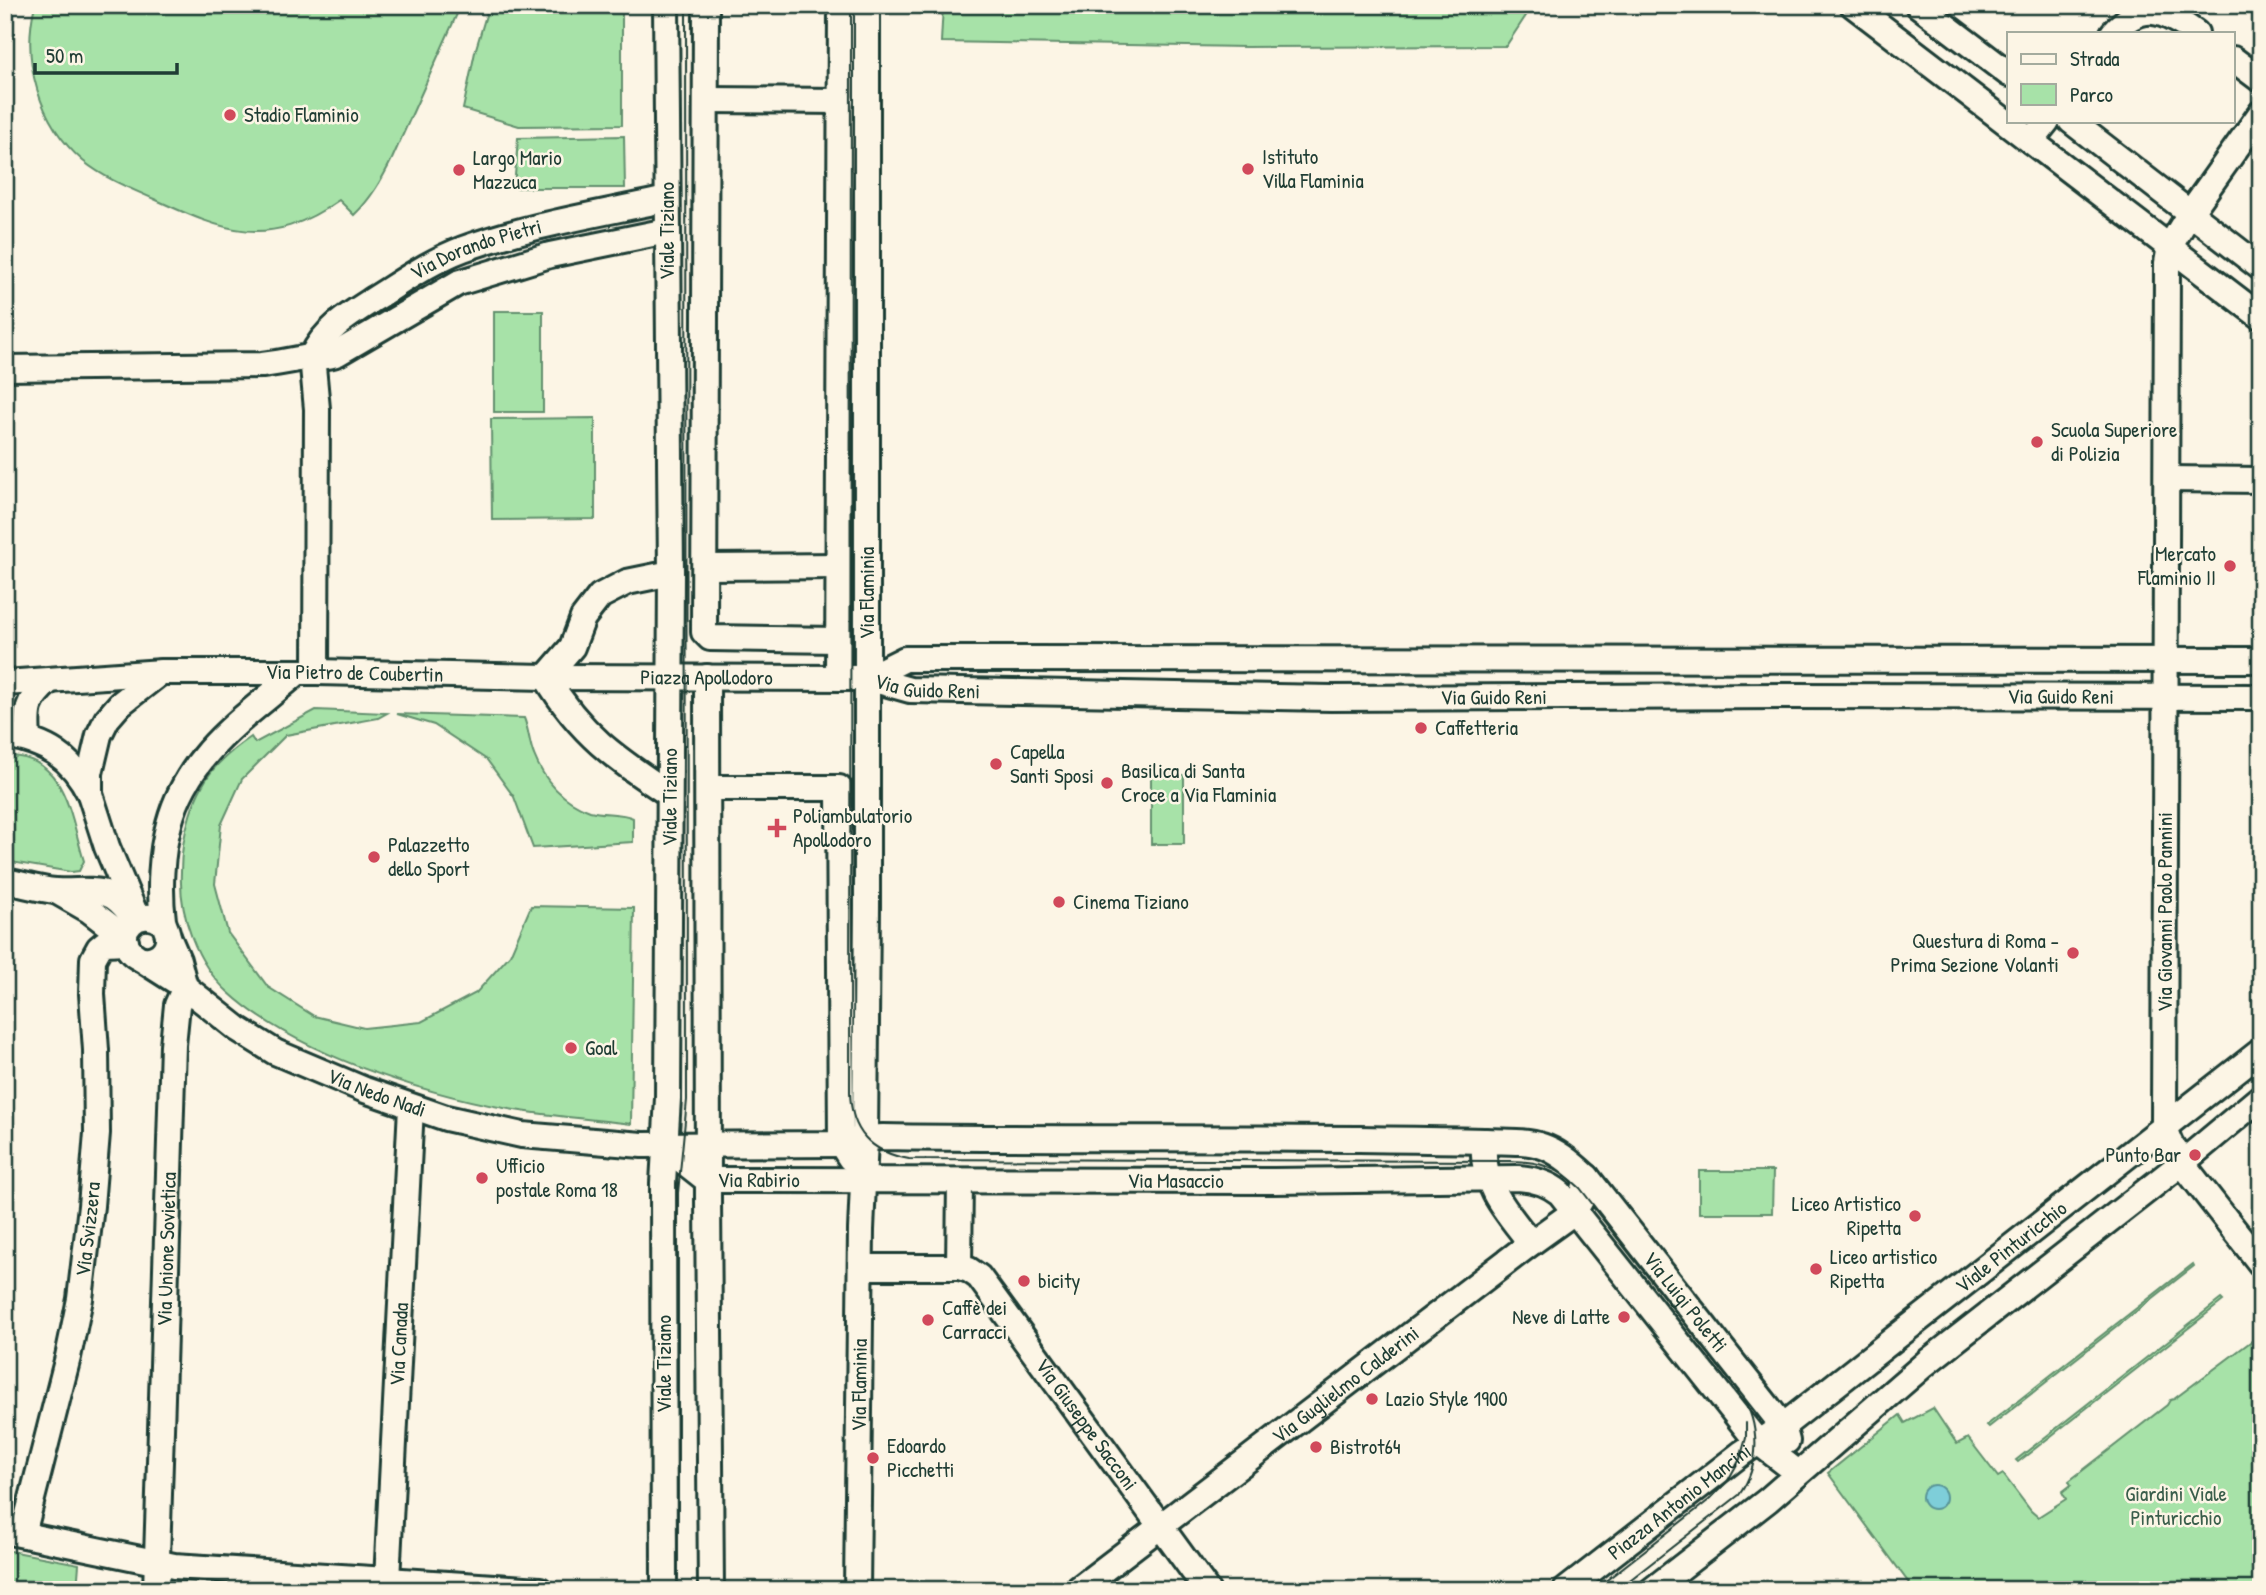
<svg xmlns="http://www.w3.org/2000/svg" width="2266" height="1595" viewBox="0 0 2266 1595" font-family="'Patrick Hand',sans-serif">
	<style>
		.green { fill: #a7e2a8; stroke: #63906e; stroke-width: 2 }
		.water { fill: #7eced9; stroke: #589497; stroke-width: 2 }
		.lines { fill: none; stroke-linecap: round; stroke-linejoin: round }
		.minor-casing { stroke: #1f3d34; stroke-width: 30 }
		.minor { stroke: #fcf5e5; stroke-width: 24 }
		.tram { stroke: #1f3d34; stroke-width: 2 }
		.poi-dot { fill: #d1495b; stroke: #fcf5e5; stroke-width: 2.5 }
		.labels { text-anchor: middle; stroke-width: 5; stroke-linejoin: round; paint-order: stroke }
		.poi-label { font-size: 21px; fill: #1f3d34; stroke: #fcf5e5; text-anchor: start }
		.street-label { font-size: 21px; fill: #1f3d34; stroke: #fcf5e5 }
		.park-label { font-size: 21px; fill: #3a5e4b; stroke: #fcf5e5 }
	</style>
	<rect width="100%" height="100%" fill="#fcf5e5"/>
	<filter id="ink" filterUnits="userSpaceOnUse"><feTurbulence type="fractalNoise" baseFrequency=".0143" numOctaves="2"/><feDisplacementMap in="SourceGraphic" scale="14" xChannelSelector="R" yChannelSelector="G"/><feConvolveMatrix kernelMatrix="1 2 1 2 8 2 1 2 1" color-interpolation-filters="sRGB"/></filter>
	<g filter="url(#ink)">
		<!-- green -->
		<g class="green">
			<path d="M35,5H461L392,159C382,179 371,199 354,215L339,200C268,250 226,232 154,199C129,188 104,178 83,161C39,123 21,61 35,5Z"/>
			<path d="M489,5H622V125L519,126L463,109L475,52Z"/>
			<path d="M943,5H1533L1506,46L1246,47L941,42Z"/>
			<path d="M624,136L625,188H514L518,138Z"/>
			<rect x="494" y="311" width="49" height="101"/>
			<path d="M595,418V519L492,520L491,419Z"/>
			<path d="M316,710L387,713L378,718L286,735L242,779L221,825L215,884L228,933L268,987L314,1016L364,1028L421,1022L476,993L510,955L531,906L634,908L631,1124C590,1119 549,1116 509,1109C422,1093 294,1053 228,992C196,963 179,915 181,872C181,838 193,790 218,764C228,754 239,745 251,737L255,743Z"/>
			<path d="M397,714L524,718C529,730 529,743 534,755C544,781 564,802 590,811C604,815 621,812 633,818V842L533,848L514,797L487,760L434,725Z"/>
			<path d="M5,756C66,754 70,816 84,861L79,871L71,872L5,861Z"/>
			<rect x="1151" y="775" width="33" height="69"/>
			<path d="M1699,1171H1773L1772,1213H1699Z"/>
			<path d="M2193,1264L2194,1266L1989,1427L1987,1425Z"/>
			<path d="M2221,1299L2223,1301L2018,1462L2016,1460Z"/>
			<path d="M2261,1334V1590H1914L1828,1473L1900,1415L1905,1423L1933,1408L1957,1444L1968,1438L1998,1477L2003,1474L2031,1511L2038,1517L2066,1499L2062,1492L2071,1485L2069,1481L2167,1405L2170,1400L2174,1399Z"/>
			<path d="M5,1550L79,1564L77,1590H5Z"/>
		</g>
		<!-- water -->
		<circle class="water" cx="1934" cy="1497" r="12"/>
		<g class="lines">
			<defs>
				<g id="minor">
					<path d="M706,5L704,632L710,638L837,640"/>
					<path d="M1853,5L2261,317"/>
					<path d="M1918,5L2009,74"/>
					<path d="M2113,33C2143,0 2163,10 2196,33"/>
					<path d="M2233,59L2261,80"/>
					<path d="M707,100L841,101"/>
					<path d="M2261,113L2190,213L2170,246L2167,263L2164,1128L2170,1143L2182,1163L2261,1264"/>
					<path d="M2071,121L2261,268"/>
					<path d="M2031,141L2047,121"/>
					<path id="s1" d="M312,356C325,329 349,315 374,299C403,281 431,261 463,249C529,225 599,214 667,199"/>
					<path d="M312,356L317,409L316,672"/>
					<path d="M5,368L262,365C278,363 293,360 309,357C319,356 327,358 338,353L458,283L550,255L667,231"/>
					<path d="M2168,479L2261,480"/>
					<path d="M705,567L838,566"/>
					<path d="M546,677L572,647L583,618L600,596L627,582L671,573"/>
					<path d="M546,677C581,735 615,758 669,794"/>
					<path d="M707,677L708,1199L711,1590"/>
					<path d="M838,678L841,5"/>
					<path d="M867,678L905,659L2261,660"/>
					<path id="s2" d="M5,683L162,672H316L546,677L867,678L910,690L1331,698L1786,696L2261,697"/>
					<path d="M5,735C46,742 71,756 90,794"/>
					<path d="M28,739C26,710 26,701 49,681"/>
					<path d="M708,788H839L841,1144L850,1158"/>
					<path d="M5,881C22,884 38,889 55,891C87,893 109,882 130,914"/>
					<path d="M56,891L89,910L125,938"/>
					<path d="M137,918L107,847L90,794V773L99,735L107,719L120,704L161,672"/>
					<path d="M163,923C139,904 112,933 132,953C145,966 166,957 168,940C169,932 164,927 163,920C159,890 161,853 169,824C188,752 245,718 298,672"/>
					<path id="s3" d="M141,959L185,987L238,1029L275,1052L365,1090L446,1118L522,1135L642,1145L841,1144L865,1138L883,1137C1083,1140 1284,1136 1484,1141"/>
					<path d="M1484,1141C1537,1142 1547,1140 1587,1177L1582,1198L1574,1212L1531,1243C1506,1212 1480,1183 1484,1141Z"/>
					<path id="s4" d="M665,1147L707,1180L1274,1181L1518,1178C1533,1179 1548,1183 1560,1193L1748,1430L1758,1442L1798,1473"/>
					<path id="s5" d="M1587,1177L1783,1426L1787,1441"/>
					<path d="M861,1267H959L960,1181"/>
					<path id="s6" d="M959,1267L969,1270L979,1277L1207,1590"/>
					<path d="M5,1531L174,1566L540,1590"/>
					<path id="s7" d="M23,1534L68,1357L80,1299L91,1206L97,1133L96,1050L92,994L93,959L99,948L105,943L126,942"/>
					<path id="s8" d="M387,1580L411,1107"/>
					<path id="s9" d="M156,1590L173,1045L177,1005L185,987L178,960L169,939"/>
					<path id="s10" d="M664,1590L663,1183L668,1098L671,573L666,5"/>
					<path id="s11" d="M857,1590L861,1230L865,1138L867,906V5"/>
					<path id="s12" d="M1077,1590L1531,1243"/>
					<path id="s13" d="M1566,1590L1742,1453L1783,1426L2261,1051"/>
					<path d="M1652,1590L1768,1500L1926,1363L2182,1163L2261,1097"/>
				</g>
			</defs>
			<!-- minor casing -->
			<use href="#minor" class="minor-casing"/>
			<!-- minor -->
			<use href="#minor" class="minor"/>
			<!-- tram -->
			<g class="tram">
				<path d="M851,5L850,1092C851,1131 870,1152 909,1159L1510,1161C1538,1161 1560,1168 1580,1188L1741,1395C1761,1425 1760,1466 1739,1495L1617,1590"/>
				<path d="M678,1590V1193L687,1100L686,5"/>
				<path d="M1594,1590L1709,1500L1727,1482L1740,1459L1746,1438V1423"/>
			</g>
		</g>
	</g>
	<!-- markers -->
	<g class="poi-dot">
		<circle cx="230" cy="115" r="7"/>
		<circle cx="1248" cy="169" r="7"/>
		<circle cx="459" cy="170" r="7"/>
		<circle cx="2037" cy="442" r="7"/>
		<circle cx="2230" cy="566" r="7"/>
		<circle cx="1421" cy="728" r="7"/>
		<circle cx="996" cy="764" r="7"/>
		<circle cx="1107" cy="783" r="7"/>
		<path d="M773.5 817.5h7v7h7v7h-7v7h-7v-7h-7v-7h7z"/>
		<circle cx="374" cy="857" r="7"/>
		<circle cx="1059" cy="902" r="7"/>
		<circle cx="2073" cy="953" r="7"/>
		<circle cx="571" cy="1048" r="7"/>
		<circle cx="2195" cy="1155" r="7"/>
		<circle cx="482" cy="1178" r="7"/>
		<circle cx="1915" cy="1216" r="7"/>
		<circle cx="1816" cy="1269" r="7"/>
		<circle cx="1024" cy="1281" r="7"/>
		<circle cx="1624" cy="1317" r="7"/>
		<circle cx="928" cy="1320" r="7"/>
		<circle cx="1372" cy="1399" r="7"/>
		<circle cx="1316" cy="1447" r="7"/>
		<circle cx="873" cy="1458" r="7"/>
	</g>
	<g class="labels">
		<!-- poi labels -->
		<g class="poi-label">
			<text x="244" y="122">Stadio Flaminio</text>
			<text x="1262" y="164">Istituto<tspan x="1262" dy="24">Villa Flaminia</tspan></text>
			<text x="473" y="165">Largo Mario<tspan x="473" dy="24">Mazzuca</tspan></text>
			<text x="2051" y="437">Scuola Superiore<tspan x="2051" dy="24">di Polizia</tspan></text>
			<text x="2216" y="561" text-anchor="end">Mercato<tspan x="2216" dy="24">Flaminio II</tspan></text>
			<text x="1435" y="735">Caffetteria</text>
			<text x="1010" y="759">Capella<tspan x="1010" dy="24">Santi Sposi</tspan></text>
			<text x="1121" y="778">Basilica di Santa<tspan x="1121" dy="24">Croce a Via Flaminia</tspan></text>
			<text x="793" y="823">Poliambulatorio<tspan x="793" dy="24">Apollodoro</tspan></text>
			<text x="388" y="852">Palazzetto<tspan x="388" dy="24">dello Sport</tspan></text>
			<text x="1073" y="909">Cinema Tiziano</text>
			<text x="2059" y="948" text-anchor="end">Questura di Roma -<tspan x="2059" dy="24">Prima Sezione Volanti</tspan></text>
			<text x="585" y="1055">Goal</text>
			<text x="2181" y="1162" text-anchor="end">Punto Bar</text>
			<text x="496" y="1173">Ufficio<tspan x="496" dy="24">postale Roma 18</tspan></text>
			<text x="1901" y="1211" text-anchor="end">Liceo Artistico<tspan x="1901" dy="24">Ripetta</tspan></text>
			<text x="1830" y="1264">Liceo artistico<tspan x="1830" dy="24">Ripetta</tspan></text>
			<text x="1038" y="1288">bicity</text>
			<text x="942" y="1315">Caffè dei<tspan x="942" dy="24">Carracci</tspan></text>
			<text x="1610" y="1324" text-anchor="end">Neve di Latte</text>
			<text x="1386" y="1406">Lazio Style 1900</text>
			<text x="887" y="1453">Edoardo<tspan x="887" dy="24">Picchetti</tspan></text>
			<text x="1330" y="1454">Bistrot64</text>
		</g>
		<!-- street labels -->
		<g class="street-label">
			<text transform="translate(667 231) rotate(-90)" y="7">Viale Tiziano</text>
			<text dy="7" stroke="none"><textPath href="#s1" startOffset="200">Via Dorando Pietri</textPath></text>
			<text transform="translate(867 593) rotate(-90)" y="7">Via Flaminia</text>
			<text dy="7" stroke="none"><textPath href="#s2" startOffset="350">Via Pietro de Coubertin</textPath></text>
			<text dy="7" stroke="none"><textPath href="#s2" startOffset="702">Piazza Apollodoro</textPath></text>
			<text dy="7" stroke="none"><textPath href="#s2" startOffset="924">Via Guido Reni</textPath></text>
			<text dy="7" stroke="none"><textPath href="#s2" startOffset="2058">Via Guido Reni</textPath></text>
			<text dy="7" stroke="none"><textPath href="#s2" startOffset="1491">Via Guido Reni</textPath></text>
			<text dy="7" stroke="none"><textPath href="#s10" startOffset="793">Viale Tiziano</textPath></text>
			<text transform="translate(2165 912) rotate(-90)" y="7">Via Giovanni Paolo Pannini</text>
			<text dy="7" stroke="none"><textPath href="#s3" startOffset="273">Via Nedo Nadi</textPath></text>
			<text dy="7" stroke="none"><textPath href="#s4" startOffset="105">Via Rabirio</textPath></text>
			<text dy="7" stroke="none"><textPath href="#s4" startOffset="522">Via Masaccio</textPath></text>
			<text dy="7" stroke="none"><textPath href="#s7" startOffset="312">Via Svizzera</textPath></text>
			<text dy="7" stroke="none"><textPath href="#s13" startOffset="562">Viale Pinturicchio</textPath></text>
			<text dy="7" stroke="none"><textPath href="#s9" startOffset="341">Via Unione Sovietica</textPath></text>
			<text dy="7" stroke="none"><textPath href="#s5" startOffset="159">Via Luigi Poletti</textPath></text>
			<text dy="7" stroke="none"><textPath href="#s8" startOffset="236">Via Canada</textPath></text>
			<text transform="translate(664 1364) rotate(-90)" y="7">Viale Tiziano</text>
			<text dy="7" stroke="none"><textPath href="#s12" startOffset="338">Via Guglielmo Calderini</textPath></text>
			<text dy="7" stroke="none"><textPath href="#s11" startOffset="205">Via Flaminia</textPath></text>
			<text dy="7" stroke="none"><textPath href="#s6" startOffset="205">Via Giuseppe Sacconi</textPath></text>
			<text dy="7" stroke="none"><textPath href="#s13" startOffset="144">Piazza Antonio Mancini</textPath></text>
		</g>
		<!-- park labels -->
		<g class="park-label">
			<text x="2176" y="1501">Giardini Viale<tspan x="2176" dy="24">Pinturicchio</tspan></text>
		</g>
	</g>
	<!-- margin -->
	<rect width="2266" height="1595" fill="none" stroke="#fcf5e5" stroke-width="28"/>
	<rect x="14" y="14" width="2238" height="1567" fill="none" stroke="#1f3d34" stroke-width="2.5" filter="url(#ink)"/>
	<!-- legend -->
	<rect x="2007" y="32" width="228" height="91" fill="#fcf5e5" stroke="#a4ab9e" stroke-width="2"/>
	<rect x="2021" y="54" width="35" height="10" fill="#fcf5e5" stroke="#a4ab9e" stroke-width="2"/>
	<text x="2070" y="66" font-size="21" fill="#1f3d34">Strada</text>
	<rect x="2021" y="84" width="35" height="21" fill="#a7e2a8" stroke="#a4ab9e" stroke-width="2"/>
	<text x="2070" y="102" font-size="21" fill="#1f3d34">Parco</text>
	<!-- scale -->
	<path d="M35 63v10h142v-10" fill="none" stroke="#1f3d34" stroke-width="3.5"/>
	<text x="46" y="63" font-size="21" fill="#1f3d34" stroke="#fcf5e5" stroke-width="5" paint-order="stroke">50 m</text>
</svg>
